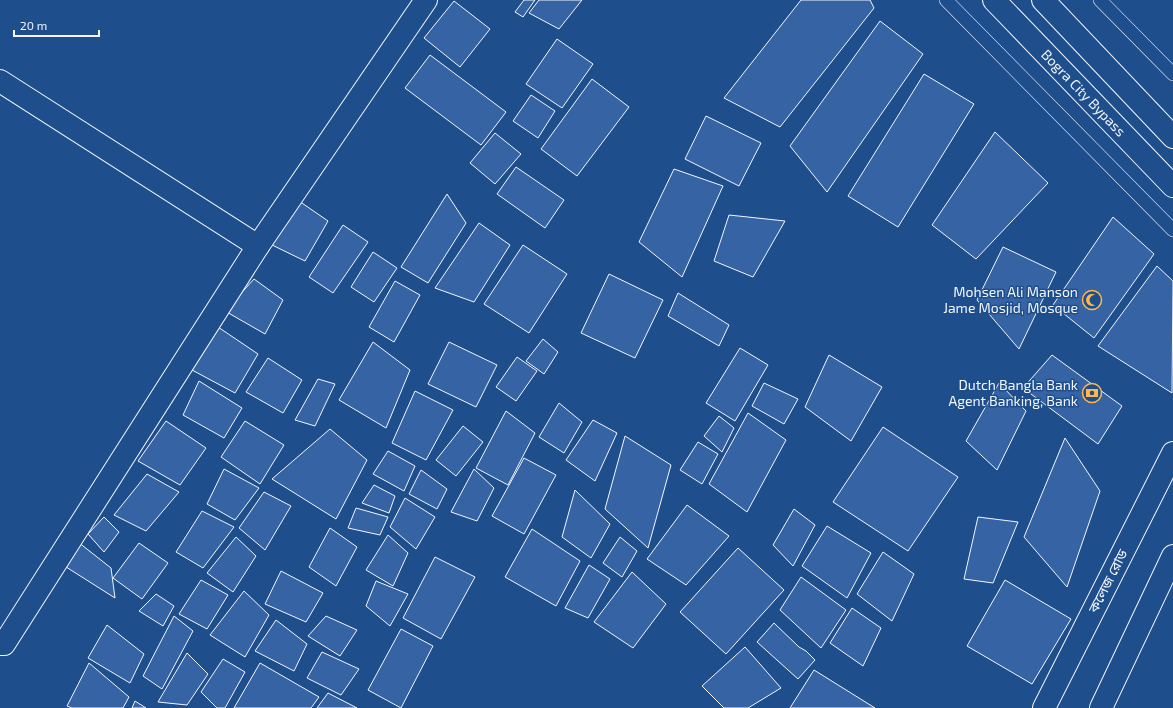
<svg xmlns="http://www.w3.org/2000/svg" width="1173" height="708" viewBox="0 0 1173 708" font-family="'Exo 2','Noto Sans Bengali',sans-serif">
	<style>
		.building { fill: #3563a3; stroke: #f2f6ff }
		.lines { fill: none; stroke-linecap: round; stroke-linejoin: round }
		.lane-casing { stroke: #f2f6ff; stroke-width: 14 }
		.street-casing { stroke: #f2f6ff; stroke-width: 24 }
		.highway-casing { stroke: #f2f6ff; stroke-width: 24 }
		.lane { stroke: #1f4e8c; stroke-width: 13 }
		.street { stroke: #1f4e8c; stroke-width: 22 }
		.highway { stroke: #1f4e8c; stroke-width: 22 }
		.labels { text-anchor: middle; stroke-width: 3; stroke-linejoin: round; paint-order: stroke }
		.street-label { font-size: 14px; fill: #f2f6ff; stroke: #1f4e8c }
		.poi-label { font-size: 14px; fill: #f2f6ff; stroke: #1f4e8c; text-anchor: end }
	</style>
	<rect width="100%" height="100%" fill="#1f4e8c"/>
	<!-- building -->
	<g class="building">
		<path d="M524,0H535L523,17L515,12Z"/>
		<path d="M539,0H582L559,29L529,13Z"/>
		<path d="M801,0H870L874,8L780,127L724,98Z"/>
		<path d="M454,1L490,29L460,67L424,38Z"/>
		<path d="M880,21L923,54L827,192L790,146Z"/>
		<path d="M557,39L593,64L562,108L526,84Z"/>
		<path d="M430,55L506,112L481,145L405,88Z"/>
		<path d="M924,74L974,104L898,227L848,196Z"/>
		<path d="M592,79L629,107L577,176L541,149Z"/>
		<path d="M531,95L555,111L538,138L513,121Z"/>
		<path d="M706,116L761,143L739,186L685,159Z"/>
		<path d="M995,132L1048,183L976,259L932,225Z"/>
		<path d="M495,133L521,154L495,184L470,163Z"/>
		<path d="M516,167L564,200L545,228L497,194Z"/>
		<path d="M674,169L723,186L682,277L639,242Z"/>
		<path d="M447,194L466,223L428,283L401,267Z"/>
		<path d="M299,201L328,221L305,261L270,244Z"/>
		<path d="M729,215L785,221L753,277L714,261Z"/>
		<path d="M1113,217L1154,254L1094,338L1053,305Z"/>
		<path d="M479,223L510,245L474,302L435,288Z"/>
		<path d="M343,225L368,242L333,293L309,277Z"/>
		<path d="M523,245L567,274L529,333L484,304Z"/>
		<path d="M1003,247L1056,272L1019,349L977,300Z"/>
		<path d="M373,252L397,268L374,302L351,287Z"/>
		<path d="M1157,266L1173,281L1172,393L1098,346Z"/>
		<path d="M609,274L663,300L635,358L581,333Z"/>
		<path d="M254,279L283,300L265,334L225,311Z"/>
		<path d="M395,281L420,295L394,342L369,327Z"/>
		<path d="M678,293L729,325L719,346L668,316Z"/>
		<path d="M215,325L258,354L235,393L192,370Z"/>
		<path d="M543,339L558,352L544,374L526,361Z"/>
		<path d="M373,342L410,370L386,428L339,400Z"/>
		<path d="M449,342L497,365L476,407L428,384Z"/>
		<path d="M740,348L768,365L735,421L706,403Z"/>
		<path d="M829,355L882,387L851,441L805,407Z"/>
		<path d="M1052,355L1122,406L1098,444L1023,388Z"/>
		<path d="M517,357L537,371L516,401L496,387Z"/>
		<path d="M268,358L302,380L283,413L246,392Z"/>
		<path d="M318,379L335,384L315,426L295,420Z"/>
		<path d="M199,381L242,408L224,438L183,415Z"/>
		<path d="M764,383L798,399L784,424L752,406Z"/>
		<path d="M999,383L1026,411L997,470L966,441Z"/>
		<path d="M415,391L453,410L426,460L392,443Z"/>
		<path d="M559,403L582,422L564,453L539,437Z"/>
		<path d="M506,411L535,433L508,485L476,468Z"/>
		<path d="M748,413L786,440L747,512L709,484Z"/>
		<path d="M719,416L734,428L722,452L704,436Z"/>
		<path d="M593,420L617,433L595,481L566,460Z"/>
		<path d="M166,421L206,448L180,485L138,461Z"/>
		<path d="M245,421L284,445L260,484L221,457Z"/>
		<path d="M463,426L483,442L456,476L436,460Z"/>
		<path d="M883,427L958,477L908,551L833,502Z"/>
		<path d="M330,429L367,460L336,519L272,479Z"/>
		<path d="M625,436L671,465L648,548L605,509Z"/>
		<path d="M1065,438L1100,491L1067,587L1024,537Z"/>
		<path d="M698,442L718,454L702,484L680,470Z"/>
		<path d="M388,451L415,466L404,491L373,474Z"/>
		<path d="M524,458L556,475L524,534L492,516Z"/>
		<path d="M224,469L259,488L235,520L207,504Z"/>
		<path d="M474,469L494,488L477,521L451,512Z"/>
		<path d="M421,470L447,489L437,509L409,494Z"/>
		<path d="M147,474L179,492L146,531L114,515Z"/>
		<path d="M374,485L395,496L389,513L362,503Z"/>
		<path d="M575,490L610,524L591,558L562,537Z"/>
		<path d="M264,492L291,506L265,550L239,528Z"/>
		<path d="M405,498L435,517L416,549L390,527Z"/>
		<path d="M687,505L729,536L686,585L647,559Z"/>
		<path d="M356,508L388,517L380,535L348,528Z"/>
		<path d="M794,509L815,525L793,566L773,545Z"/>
		<path d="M202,511L234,527L203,568L176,552Z"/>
		<path d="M104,517L119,532L104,552L88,534Z"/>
		<path d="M978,517L1018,522L993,583L964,579Z"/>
		<path d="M827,526L871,553L847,598L802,566Z"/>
		<path d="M330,528L357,547L336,586L309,567Z"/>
		<path d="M532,529L580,561L556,606L505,577Z"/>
		<path d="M388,535L408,553L393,586L366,570Z"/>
		<path d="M236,537L256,556L233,592L207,573Z"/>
		<path d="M620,537L637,551L622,577L603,563Z"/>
		<path d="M78,542L111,568L115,598L63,565Z"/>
		<path d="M139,543L168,563L142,599L113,578Z"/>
		<path d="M738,548L784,590L726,654L680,612Z"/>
		<path d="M883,552L914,574L892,621L857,594Z"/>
		<path d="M435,557L475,577L441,639L403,618Z"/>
		<path d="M589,565L610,579L588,618L565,608Z"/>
		<path d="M281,571L323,593L306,622L265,604Z"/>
		<path d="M632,572L666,604L633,648L594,622Z"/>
		<path d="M801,577L846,610L821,648L780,610Z"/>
		<path d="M201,580L228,595L207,629L179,614Z"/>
		<path d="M1005,580L1071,619L1032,684L967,646Z"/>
		<path d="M376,581L408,594L390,626L366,606Z"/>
		<path d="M244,591L269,615L245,657L210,635Z"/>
		<path d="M156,594L174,606L163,626L139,611Z"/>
		<path d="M852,608L881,628L863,666L830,643Z"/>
		<path d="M174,616L193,631L162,689L143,676Z"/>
		<path d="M326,616L357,630L340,656L308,636Z"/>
		<path d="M276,620L307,644L294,671L255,651Z"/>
		<path d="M774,623L799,647L806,651L815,660L798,679L757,642Z"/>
		<path d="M107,625L144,654L130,683L88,658Z"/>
		<path d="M401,629L433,646L401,708L368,690Z"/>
		<path d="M745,647L781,688L748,708H724L702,686Z"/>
		<path d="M322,652L359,669L341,695L307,678Z"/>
		<path d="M187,653L208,674L187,705L158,702Z"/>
		<path d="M223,659L245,672L225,708H217L201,692Z"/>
		<path d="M89,663L129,697L123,708H72L67,706Z"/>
		<path d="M260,663L319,697L311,708H234Z"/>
		<path d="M814,670L875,708H790Z"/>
		<path d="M328,693L357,708H317Z"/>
		<path d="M135,701L146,708H132Z"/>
	</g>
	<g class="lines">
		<defs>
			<g id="lane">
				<path d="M946,0L1173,230"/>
				<path d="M1100,0L1173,74"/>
			</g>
			<g id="street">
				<path d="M0,81L258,246"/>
				<path d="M0,644H4L258,246L426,0"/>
			</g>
			<g id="highway">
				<path id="s1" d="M994,0L1173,186"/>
				<path d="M1043,0L1173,137"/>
				<path d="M1044,708L1173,453"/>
				<path d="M1101,708L1173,556"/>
			</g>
		</defs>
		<!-- lane casing -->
		<use href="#lane" class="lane-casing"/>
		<!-- street casing -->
		<use href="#street" class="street-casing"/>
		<!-- highway casing -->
		<use href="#highway" class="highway-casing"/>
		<!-- lane -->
		<use href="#lane" class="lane"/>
		<!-- street -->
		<use href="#street" class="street"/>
		<!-- highway -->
		<use href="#highway" class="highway"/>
	</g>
	<!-- icons -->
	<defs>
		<symbol id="mosque-ring" viewBox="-11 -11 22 22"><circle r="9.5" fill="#1f4e8c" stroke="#ffb74d" stroke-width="1.5"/><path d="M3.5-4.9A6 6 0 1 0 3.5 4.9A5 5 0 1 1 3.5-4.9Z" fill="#ffb74d"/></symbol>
		<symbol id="bank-ring" viewBox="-11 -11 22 22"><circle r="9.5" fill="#1f4e8c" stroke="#ffb74d" stroke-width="1.5"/><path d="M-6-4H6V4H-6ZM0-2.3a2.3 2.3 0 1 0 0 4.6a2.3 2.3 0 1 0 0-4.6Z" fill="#ffb74d"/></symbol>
	</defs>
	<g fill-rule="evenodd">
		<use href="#mosque-ring" x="1081" y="289" width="22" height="22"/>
		<use href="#bank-ring" x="1081" y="382" width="22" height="22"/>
	</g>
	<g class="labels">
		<!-- street labels -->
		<g class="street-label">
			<text dy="5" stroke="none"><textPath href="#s1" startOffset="129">Bogra City Bypass</textPath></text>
			<text transform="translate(1108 581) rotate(-63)" y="5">কলেজ রোড</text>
		</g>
		<!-- poi labels -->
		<g class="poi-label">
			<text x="1078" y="297">Mohsen Ali Manson<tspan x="1078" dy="16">Jame Mosjid, Mosque</tspan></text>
			<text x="1078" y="390">Dutch Bangla Bank<tspan x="1078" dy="16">Agent Banking, Bank</tspan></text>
		</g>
	</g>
	<!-- scale -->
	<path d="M14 30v6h85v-6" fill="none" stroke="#f2f6ff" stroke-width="2"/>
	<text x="20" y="30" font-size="12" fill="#f2f6ff" stroke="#1f4e8c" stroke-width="3" paint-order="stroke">20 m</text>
</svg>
